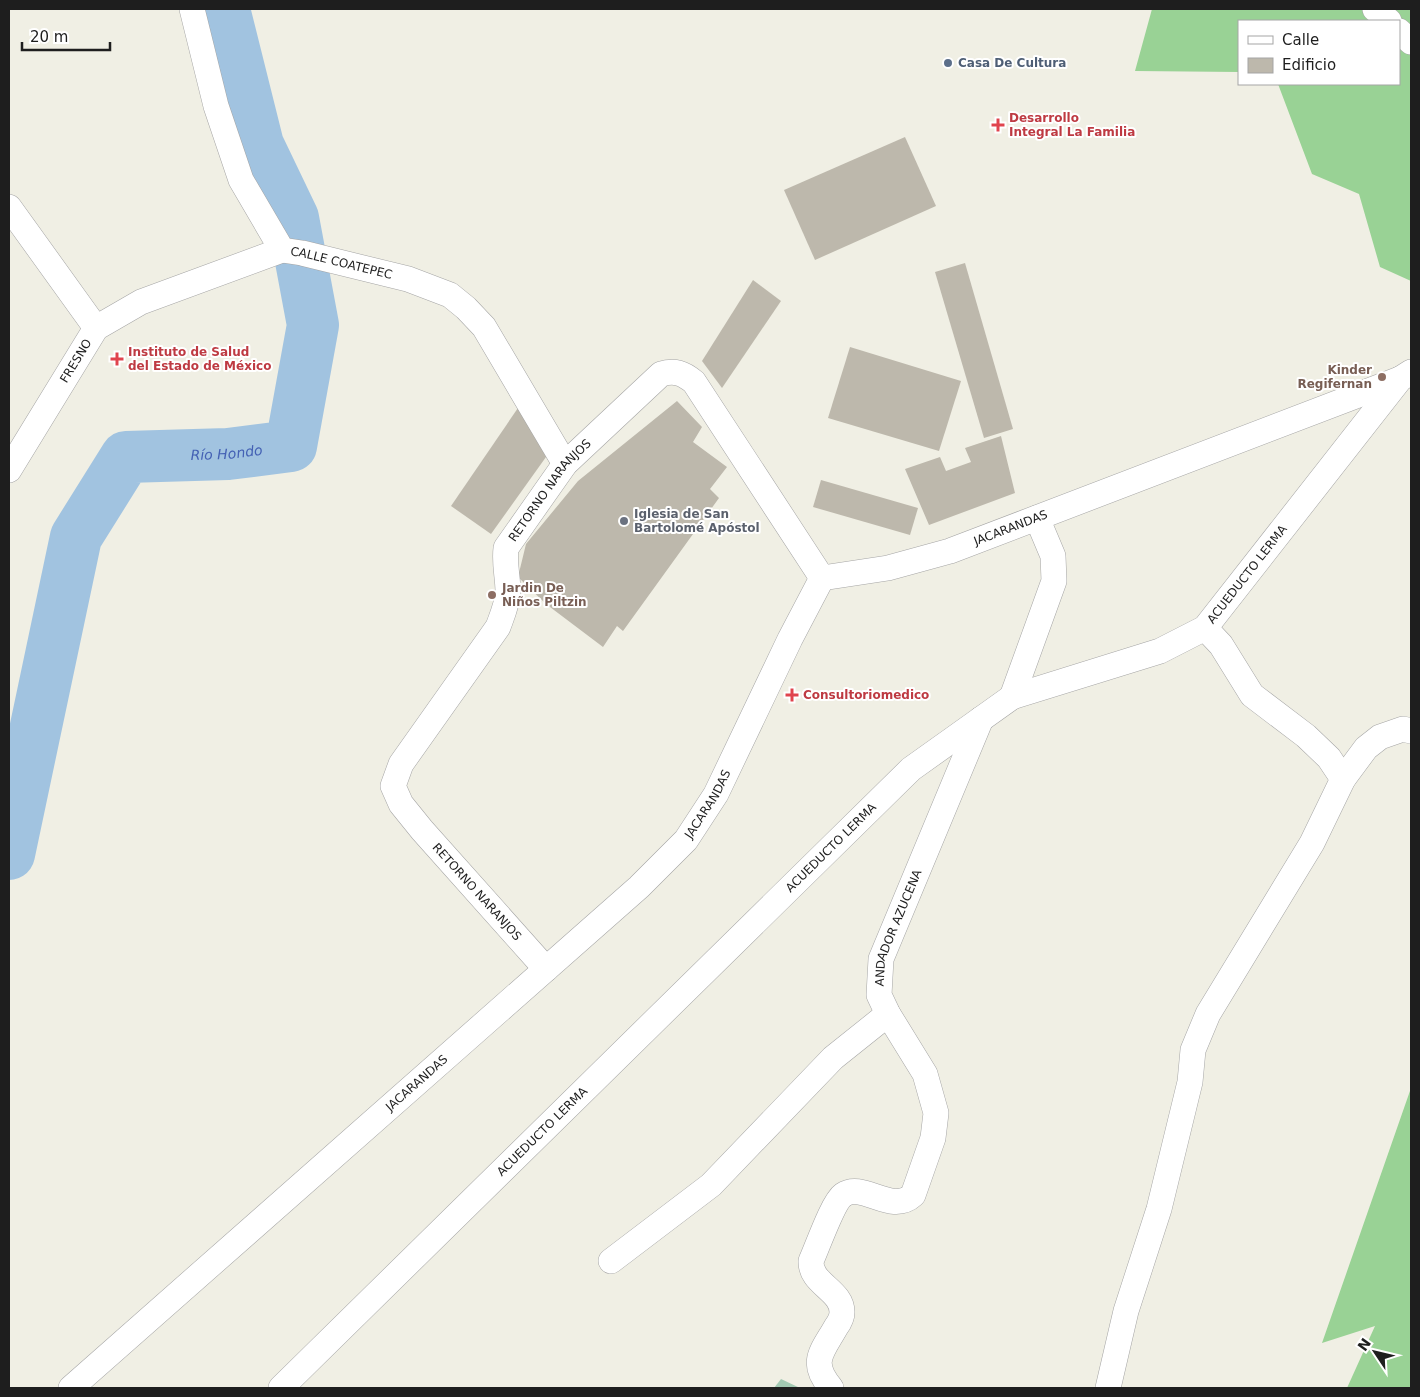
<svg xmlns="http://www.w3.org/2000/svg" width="1420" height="1397" viewBox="0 0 1420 1397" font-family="'DejaVu Sans',sans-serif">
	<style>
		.forest { fill: #99d295 }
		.cemetery { fill: #a3cab3 }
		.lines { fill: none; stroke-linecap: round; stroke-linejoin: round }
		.river { stroke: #a1c3e0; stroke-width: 52 }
		.building { fill: #bdb8ac }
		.street-casing { stroke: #a5a5a5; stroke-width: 26 }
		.street { stroke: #fff; stroke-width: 25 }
		.service-dot { fill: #5c6f8a; stroke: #fff; stroke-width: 2 }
		.health-dot { fill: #e0444e; stroke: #fff; stroke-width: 2 }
		.education-dot { fill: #8d6e63; stroke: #fff; stroke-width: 2 }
		.worship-dot { fill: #6b7280; stroke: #fff; stroke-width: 2 }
		.labels { text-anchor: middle; stroke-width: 4; stroke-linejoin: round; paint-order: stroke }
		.service-label { font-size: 12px; font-weight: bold; fill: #4e5e75; stroke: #fff; text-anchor: start }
		.health-label { font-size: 12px; font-weight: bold; fill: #be3a42; stroke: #fff; text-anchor: start }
		.street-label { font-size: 12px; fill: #1e1e1e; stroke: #fff }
		.education-label { font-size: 12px; font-weight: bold; fill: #785e54; stroke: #fff; text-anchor: end }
		.worship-label { font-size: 12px; font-weight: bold; fill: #5b616d; stroke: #fff; text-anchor: start }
		.water-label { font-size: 14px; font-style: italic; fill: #4461b4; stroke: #fff }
	</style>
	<rect width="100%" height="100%" fill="#f0efe4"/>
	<!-- forest -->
	<g class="forest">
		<path d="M1152,9H1411V281L1380,267L1359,194L1312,174L1278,84H1399V21H1239V72L1135,71Z"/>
		<path d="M1411,1088V1388H1347L1375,1326L1322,1343Z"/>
	</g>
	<!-- cemetery -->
	<path class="cemetery" d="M781,1379L800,1388H774Z"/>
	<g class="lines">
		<!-- river -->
		<path class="river" id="s1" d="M9,854L76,537L126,457L228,454L291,446L313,325L293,218L258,145L224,9"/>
	</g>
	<!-- building -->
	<g class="building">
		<path d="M905,137L936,206L815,260L784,190Z"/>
		<path d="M965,263L1013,429L984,438L935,272Z"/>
		<path d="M753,280L781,301L722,388L702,361Z"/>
		<path d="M850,347L961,381L939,451L828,418Z"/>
		<path d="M677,401L702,427L693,442L727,467L710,489L719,498L623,631L617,626L603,647L546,604L518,577L526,544L578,481Z"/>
		<path d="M520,405L551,450L491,534L451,506Z"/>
		<path d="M1001,436L1015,493L929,525L905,469L940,457L946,471L971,462L965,448Z"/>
		<path d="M821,480L918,508L910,535L813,507Z"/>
	</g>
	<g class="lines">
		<defs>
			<g id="street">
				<path id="s2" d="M192,9L216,106L241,180L282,250L302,253L408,279L450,295L466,308L484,327L565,464"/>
				<path d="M1375,9L1389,21"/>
				<path d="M1399,31L1411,42"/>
				<path d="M9,207L96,328"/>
				<path id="s3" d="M9,470L96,328L141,302L282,250"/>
				<path id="s4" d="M822,578L888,568L950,551L1400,379"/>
				<path d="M1205,628L1221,645L1252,695L1306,736L1329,758L1343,779"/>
				<path d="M1012,697L1054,581L1053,556L1037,518"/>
				<path id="s5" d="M546,969L422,830L401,804L393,786L401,764L498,627C502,616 507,605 508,592C508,577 504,564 506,548L565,464L661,374C675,370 683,373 694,382L822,578"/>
				<path d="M611,1261L711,1185L833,1058L888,1014"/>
				<path id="s6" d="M71,1388L639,887L686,840L716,794L790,639L822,578"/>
				<path id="s7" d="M281,1388L911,769L1012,697L1160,651L1205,628L1400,379L1411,372"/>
				<path id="s8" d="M831,1388C809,1362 822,1352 836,1327C839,1323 842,1318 842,1312C842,1290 810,1284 811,1261C817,1248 833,1202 843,1195C863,1181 891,1215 913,1195L933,1138L936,1113L925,1074L888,1014L879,995L881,959L981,719"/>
				<path d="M1108,1388L1126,1311L1159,1209L1190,1082L1193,1050L1208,1014L1312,843L1343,779L1366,748L1380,737L1403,729L1411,731"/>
			</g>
		</defs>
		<!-- street casing -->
		<use href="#street" class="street-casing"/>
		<!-- street -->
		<use href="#street" class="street"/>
	</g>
	<!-- markers -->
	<circle class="service-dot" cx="948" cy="63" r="5"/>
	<g class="health-dot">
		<path d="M995.5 117.5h5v5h5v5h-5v5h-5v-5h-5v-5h5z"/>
		<path d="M114.5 351.5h5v5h5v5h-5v5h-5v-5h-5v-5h5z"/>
		<path d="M789.5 687.5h5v5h5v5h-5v5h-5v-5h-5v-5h5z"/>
	</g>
	<g class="education-dot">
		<circle cx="1382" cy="377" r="5"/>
		<circle cx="492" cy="595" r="5"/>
	</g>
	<circle class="worship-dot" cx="624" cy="521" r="5"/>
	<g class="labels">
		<!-- service labels -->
		<g class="service-label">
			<text x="958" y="67">Casa De Cultura</text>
		</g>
		<!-- health labels -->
		<g class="health-label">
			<text x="1009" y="122">Desarrollo<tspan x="1009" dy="14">Integral La Familia</tspan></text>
			<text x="128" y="356">Instituto de Salud<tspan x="128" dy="14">del Estado de México</tspan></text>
			<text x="803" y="699">Consultoriomedico</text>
		</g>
		<!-- street labels -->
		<g class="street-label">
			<text dy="4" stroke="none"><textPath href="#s2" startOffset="320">CALLE COATEPEC</textPath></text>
			<text dy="4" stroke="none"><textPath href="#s3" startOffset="128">FRESNO</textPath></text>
			<text dy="4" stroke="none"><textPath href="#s5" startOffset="584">RETORNO NARANJOS</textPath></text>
			<text dy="4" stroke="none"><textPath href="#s4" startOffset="196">JACARANDAS</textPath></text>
			<text dy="4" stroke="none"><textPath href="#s7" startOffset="1281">ACUEDUCTO LERMA</textPath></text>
			<text dy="4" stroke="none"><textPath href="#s6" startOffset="866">JACARANDAS</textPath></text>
			<text dy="4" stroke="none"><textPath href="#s7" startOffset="771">ACUEDUCTO LERMA</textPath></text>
			<text transform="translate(477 892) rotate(48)" y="4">RETORNO NARANJOS</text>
			<text dy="4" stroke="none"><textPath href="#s8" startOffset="582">ANDADOR AZUCENA</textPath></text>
			<text dy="4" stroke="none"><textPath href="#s6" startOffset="461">JACARANDAS</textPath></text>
			<text dy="4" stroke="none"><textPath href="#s7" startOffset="366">ACUEDUCTO LERMA</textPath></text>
		</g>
		<!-- education labels -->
		<g class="education-label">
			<text x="1372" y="374">Kinder<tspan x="1372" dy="14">Regifernan</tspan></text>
			<text x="502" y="592" text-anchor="start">Jardin De<tspan x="502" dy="14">Niños Piltzin</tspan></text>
		</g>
		<!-- worship labels -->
		<g class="worship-label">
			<text x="634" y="518">Iglesia de San<tspan x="634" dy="14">Bartolomé Apóstol</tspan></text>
		</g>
		<!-- water labels -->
		<g class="water-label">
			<text dy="5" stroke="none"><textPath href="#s1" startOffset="519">Río Hondo</textPath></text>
		</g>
	</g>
	<!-- border -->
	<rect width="1420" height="1397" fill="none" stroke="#1e1e1e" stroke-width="20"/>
	<!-- legend -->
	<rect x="1238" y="20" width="162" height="65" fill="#ffffff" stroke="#a5a5a5"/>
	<rect x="1248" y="36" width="25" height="8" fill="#ffffff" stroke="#a5a5a5"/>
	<text x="1282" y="45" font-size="15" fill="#1e1e1e">Calle</text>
	<rect x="1248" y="58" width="25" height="15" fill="#bdb8ac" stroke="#a5a5a5"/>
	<text x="1282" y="70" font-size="15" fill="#1e1e1e">Edificio</text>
	<!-- north arrow -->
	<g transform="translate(1375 1352) rotate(305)" stroke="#ffffff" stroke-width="4" paint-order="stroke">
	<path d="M0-4L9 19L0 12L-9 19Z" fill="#1e1e1e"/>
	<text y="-8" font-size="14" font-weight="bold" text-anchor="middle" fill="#1e1e1e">N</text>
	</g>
	<!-- scale -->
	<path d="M22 42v8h88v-8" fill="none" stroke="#1e1e1e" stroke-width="2.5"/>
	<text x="30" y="42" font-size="15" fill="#1e1e1e" stroke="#ffffff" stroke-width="4" paint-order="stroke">20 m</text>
</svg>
